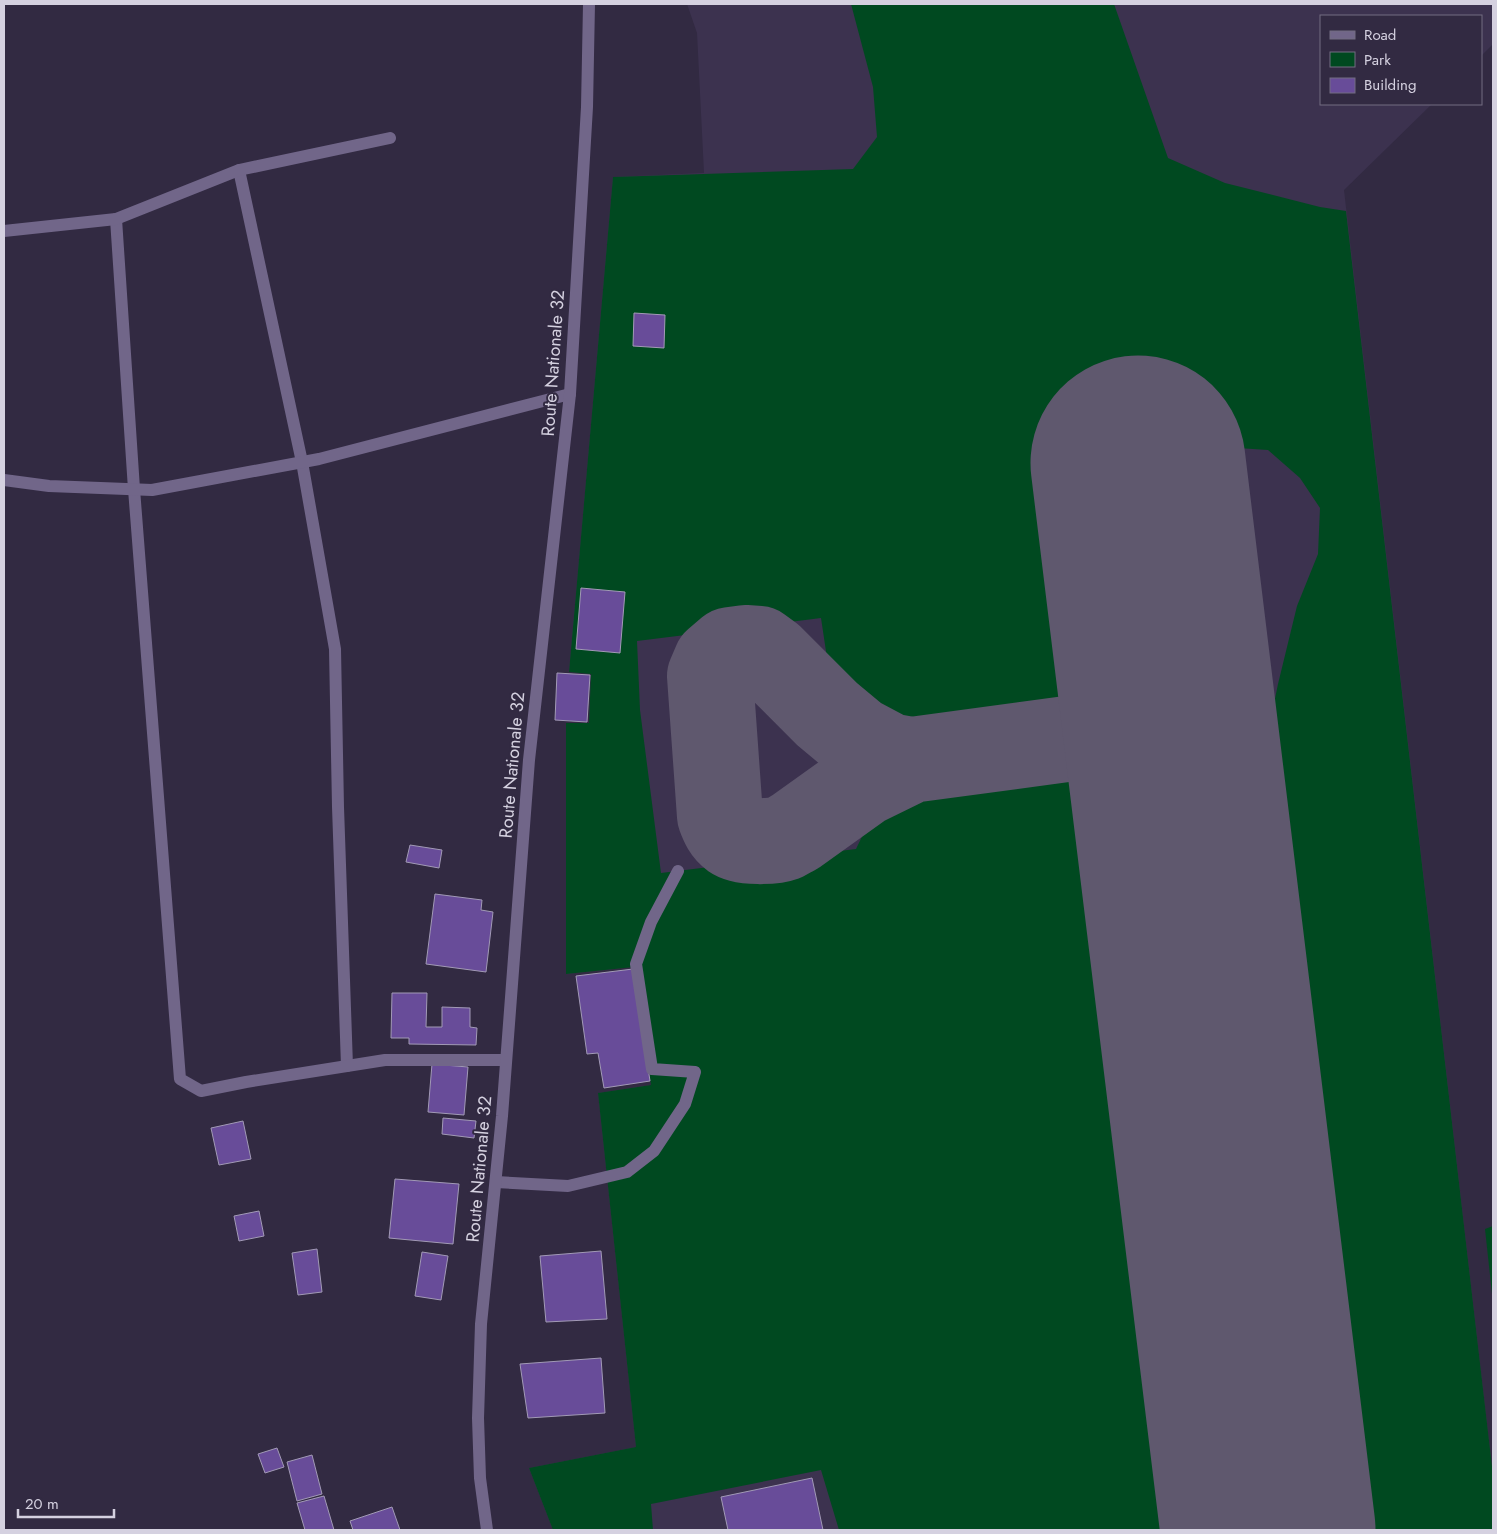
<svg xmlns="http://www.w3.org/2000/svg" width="1497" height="1534" viewBox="0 0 1497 1534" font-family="Jost,sans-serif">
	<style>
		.built { fill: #3c324f }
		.green { fill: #004920 }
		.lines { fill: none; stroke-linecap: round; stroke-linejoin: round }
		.taxiway { stroke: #5f586e; stroke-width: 86 }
		.runway { stroke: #5f586e; stroke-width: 215 }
		.building { fill: #684c99; stroke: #a29ab6 }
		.minor { stroke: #716689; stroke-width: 12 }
		.labels { text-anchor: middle; stroke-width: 4; stroke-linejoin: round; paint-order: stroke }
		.street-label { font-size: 18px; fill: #d5d1e0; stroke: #322a42 }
	</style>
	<rect width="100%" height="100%" fill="#322a42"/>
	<!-- built -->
	<path class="built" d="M687,4H1493V44L1481,56V16H1321V104H1432L1344,190L1493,1475V1530H553L529,1468L636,1447L598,1093L651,1085L634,967L566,974V723H589L591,674L569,672L613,177L704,173L697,33Z"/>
	<!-- green -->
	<g class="green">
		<path d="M851,4H1114L1168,158L1225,183L1320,207L1346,211L1493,1475V1530H1343L1270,926L1256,792L1278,684L1297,606L1318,554L1320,508L1300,478L1268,450L1192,445L1075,468L1096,637L1087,668L1066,696L1019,711L884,724L842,691L830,678L821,618L637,641L640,710L661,873L856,849L871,818L884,802L920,787L1035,775L1065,776L1089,787L1110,812L1120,838L1204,1530H839L821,1470L651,1504L653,1530H553L529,1468L636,1447L598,1093L651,1085L634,967L566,974V723H589L591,674L569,672L613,177L853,169L877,137L873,87Z"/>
		<path d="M1493,1226V1303L1485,1229Z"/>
	</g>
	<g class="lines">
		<!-- taxiway -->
		<path class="taxiway" d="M911,760L862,784L795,832C791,834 788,836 784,838C773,842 743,843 733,836C726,831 723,824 720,816L710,676L716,662L730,650L745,648L759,649L770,657L827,714L857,739L889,756L911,760L1170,725"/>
		<!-- runway -->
		<path class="runway" d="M1138,463L1268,1530"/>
	</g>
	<!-- building -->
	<g class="building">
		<path d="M634,313L665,315L664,348L633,346Z"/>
		<path d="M581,588L625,592L620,653L576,649Z"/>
		<path d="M557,673L590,675L587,722L555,720Z"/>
		<path d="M410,845L442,850L439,868L406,862Z"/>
		<path d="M435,894L482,900L481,910L493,912L486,972L426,964Z"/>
		<path d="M633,969L650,1081L604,1088L598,1053L587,1054L576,976Z"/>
		<path d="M392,993H427L426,1027H442V1007L470,1008V1027L477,1028L476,1045L409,1044V1038H391Z"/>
		<path d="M432,1064L468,1067L464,1115L428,1112Z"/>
		<path d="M443,1118L476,1121L474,1138L442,1134Z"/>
		<path d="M243,1121L251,1159L219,1165L211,1128Z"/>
		<path d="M395,1179L459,1184L453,1244L389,1238Z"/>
		<path d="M259,1211L264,1236L239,1241L234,1216Z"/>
		<path d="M317,1249L322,1292L298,1295L292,1253Z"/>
		<path d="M601,1251L607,1319L546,1322L540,1256Z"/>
		<path d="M422,1252L448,1256L441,1300L415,1296Z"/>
		<path d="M601,1358L605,1413L528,1418L520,1364Z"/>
		<path d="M277,1448L284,1467L265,1473L258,1454Z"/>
		<path d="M312,1455L322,1494L297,1501L287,1462Z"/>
		<path d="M812,1478L823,1530H728L721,1497Z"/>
		<path d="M324,1496L334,1530H305L297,1503Z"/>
		<path d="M392,1507L400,1530H353L350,1521Z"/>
	</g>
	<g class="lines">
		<!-- minor -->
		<g class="minor">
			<path d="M239,170L302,462L335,649L338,807L347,1066"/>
			<path d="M116,219L134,489L180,1079L201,1091L246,1082L385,1060H506"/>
			<path d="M4,231L116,219L239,170L390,138"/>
			<path d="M4,480L49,486L152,490L319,459L570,394"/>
			<path d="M496,1182L568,1186L627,1172L654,1151L685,1104L695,1072L652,1069L636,964L651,922L678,871"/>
			<path d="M487,1530L480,1478L478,1418L481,1324L502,1116L529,760L570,394L587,107L589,4"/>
		</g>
	</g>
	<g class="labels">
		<!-- street labels -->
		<g class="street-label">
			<text transform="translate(553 363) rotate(-86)" y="6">Route Nationale 32</text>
			<text transform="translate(512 765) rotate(-85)" y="6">Route Nationale 32</text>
			<text transform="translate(479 1169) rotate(-85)" y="6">Route Nationale 32</text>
		</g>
	</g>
	<!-- border -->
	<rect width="1497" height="1534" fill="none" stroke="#d5d1e0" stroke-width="10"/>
	<!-- legend -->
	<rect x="1320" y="15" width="162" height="90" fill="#322a42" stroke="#736d81"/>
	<rect x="1330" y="31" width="25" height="8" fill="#716689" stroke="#736d81"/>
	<text x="1364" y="40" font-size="15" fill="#d5d1e0">Road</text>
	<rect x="1330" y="52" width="25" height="15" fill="#004920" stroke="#736d81"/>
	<text x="1364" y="65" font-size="15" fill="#d5d1e0">Park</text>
	<rect x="1330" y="78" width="25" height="15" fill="#684c99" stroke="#736d81"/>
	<text x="1364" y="90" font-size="15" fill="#d5d1e0">Building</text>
	<!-- scale -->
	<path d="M18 1509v8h96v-8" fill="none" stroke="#d5d1e0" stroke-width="2.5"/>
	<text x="25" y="1509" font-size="15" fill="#d5d1e0" stroke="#322a42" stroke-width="4" paint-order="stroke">20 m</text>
</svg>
